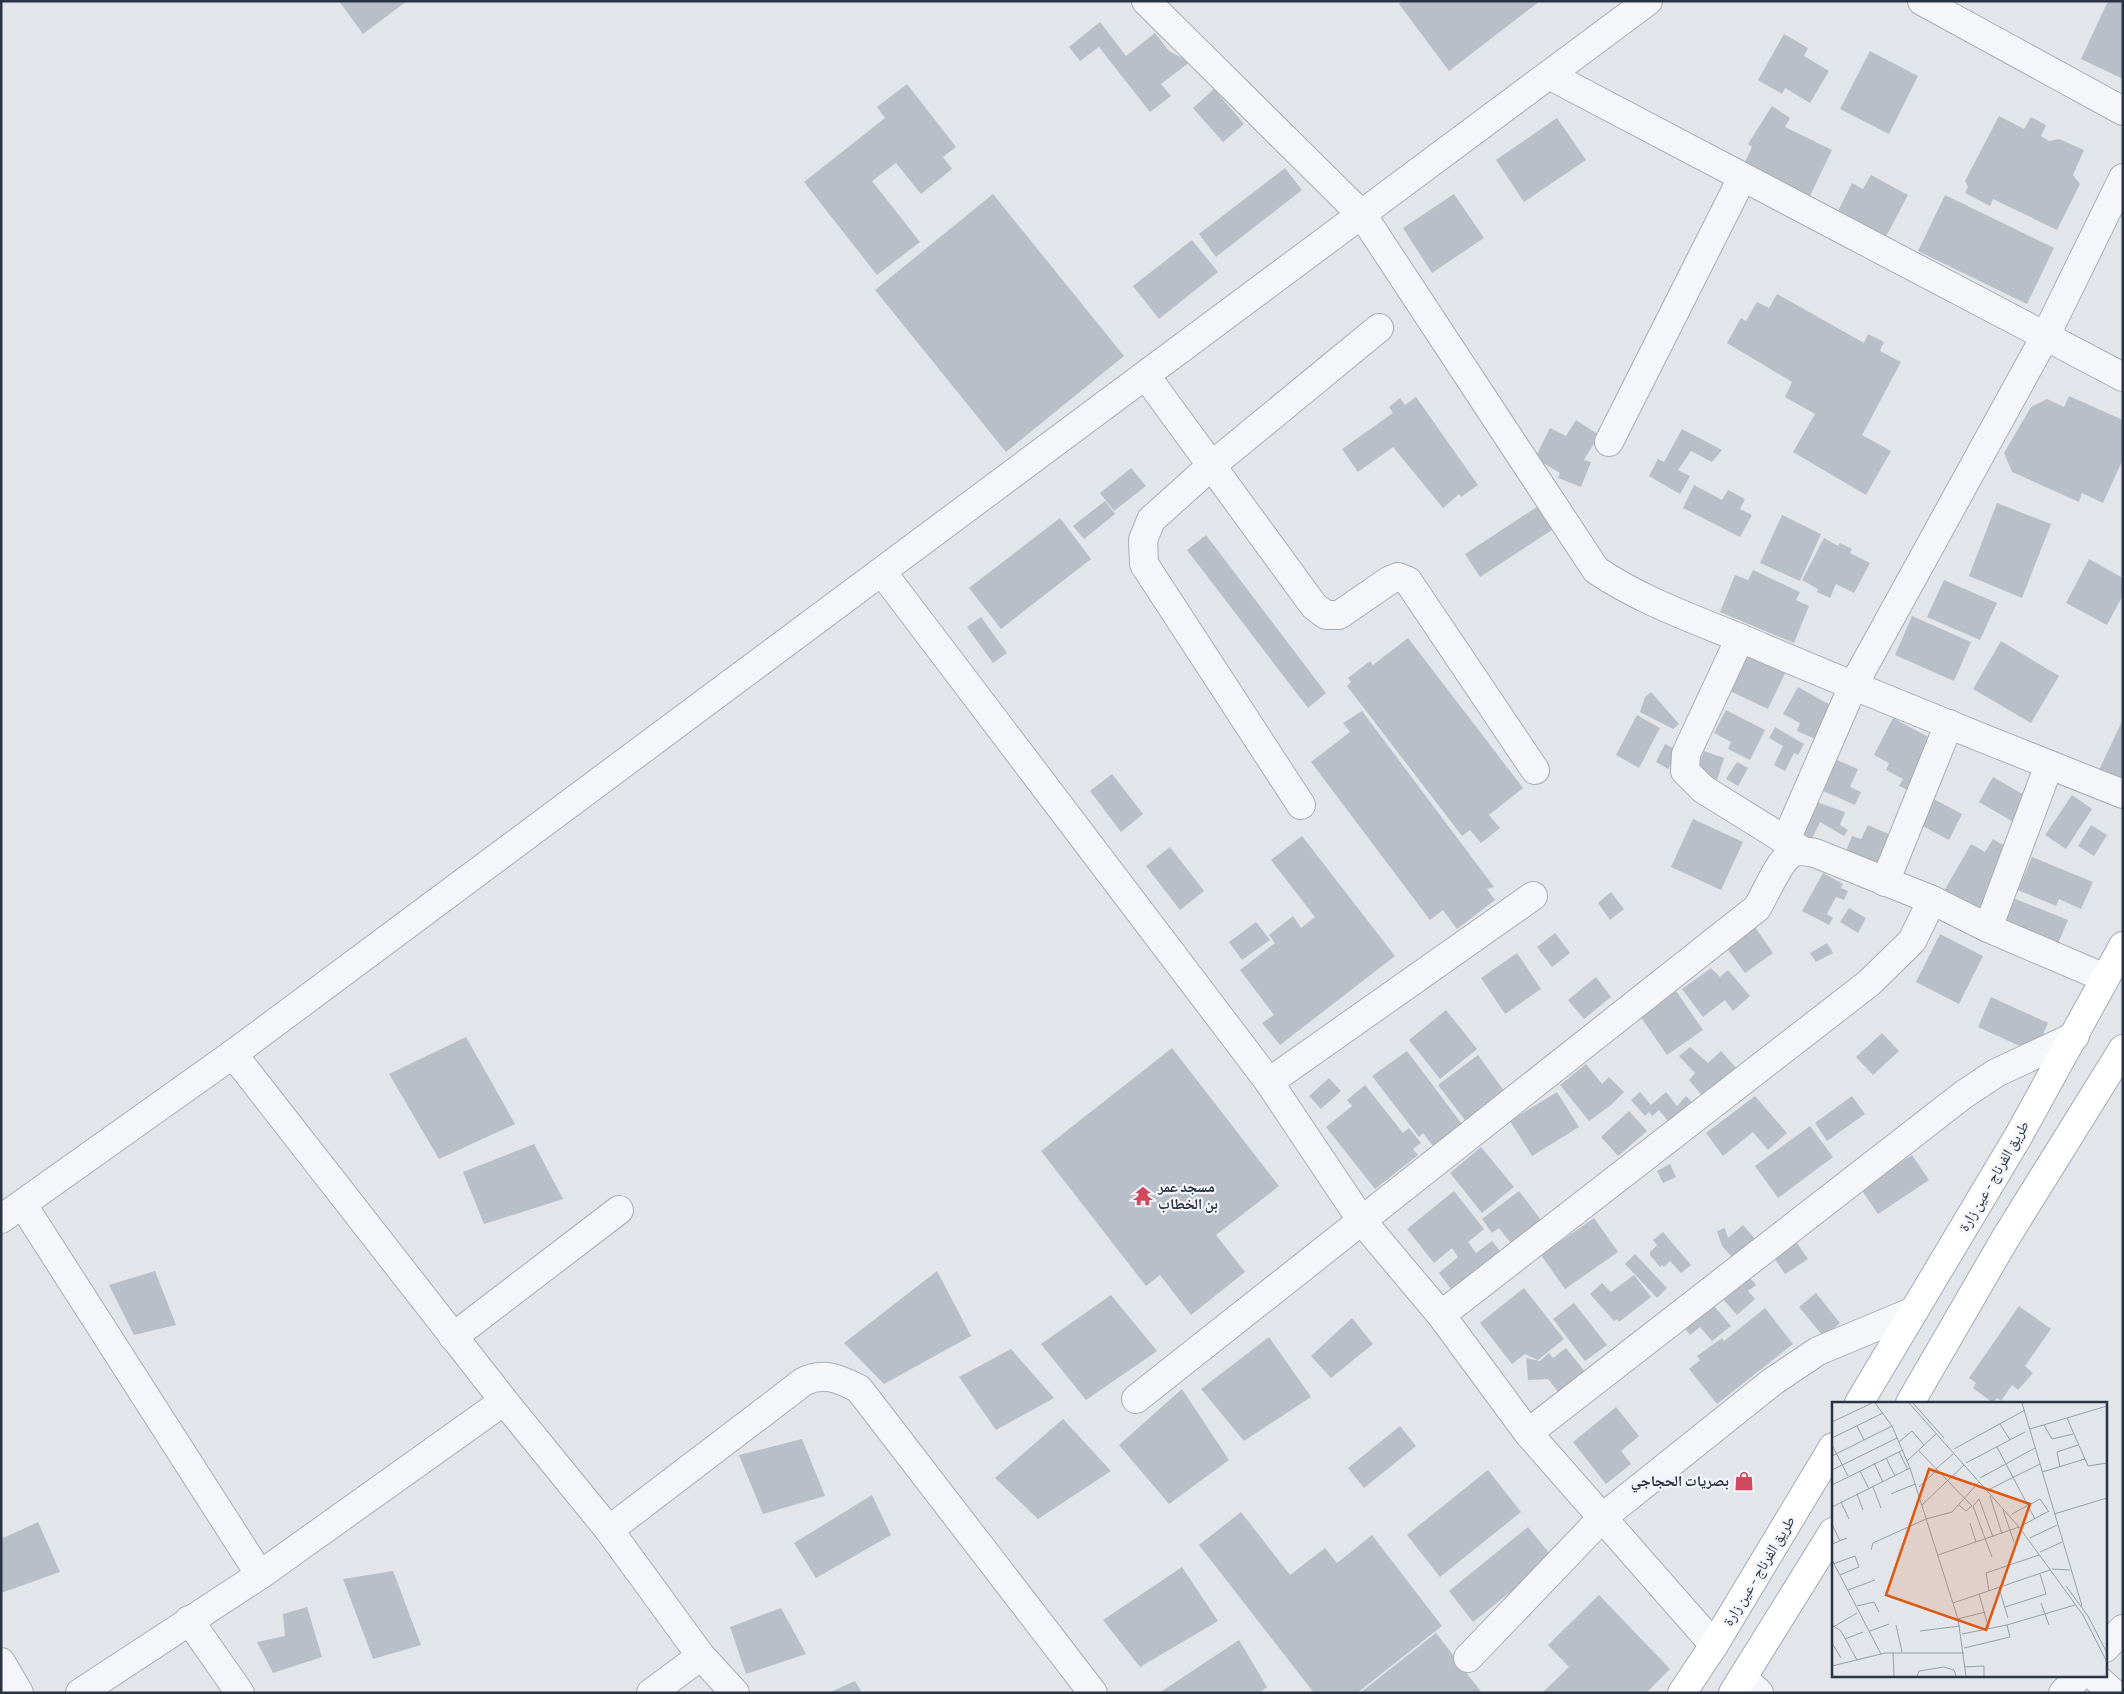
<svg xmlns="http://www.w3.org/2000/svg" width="2124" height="1694" viewBox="0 0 2124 1694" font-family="'Sofia Sans Condensed','Noto Naskh Arabic',sans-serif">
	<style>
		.building { fill: #b9bfc8 }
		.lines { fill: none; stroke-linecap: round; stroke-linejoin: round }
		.minor-casing { stroke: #a7adb5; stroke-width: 30 }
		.major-casing { stroke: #a1aab6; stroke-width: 30 }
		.minor { stroke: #f5f6f9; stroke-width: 28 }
		.major { stroke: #fff; stroke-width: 28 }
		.labels { text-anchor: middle; stroke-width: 4.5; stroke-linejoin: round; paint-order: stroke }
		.street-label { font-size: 15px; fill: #2a3343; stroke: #f2f4f8 }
		.poi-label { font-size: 15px; font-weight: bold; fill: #2a3343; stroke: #f2f4f8; text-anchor: start }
		.inset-road { fill: none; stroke: #989ea8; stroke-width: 1 }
		.view { fill: #de570f; fill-opacity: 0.15; stroke: #de570f; stroke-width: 2.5 }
		.inset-edge { fill: none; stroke: #2a3343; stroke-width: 2.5 }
	</style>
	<rect width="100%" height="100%" fill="#e2e6eb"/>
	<!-- building -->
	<g class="building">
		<path d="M339,1H407L363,34Z"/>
		<path d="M1402,1H1540L1449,71L1399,4Z"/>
		<path d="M2108,1H2123V79L2081,59Z"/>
		<path d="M1100,22L1126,56L1155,33L1169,51L1190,62L1161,84L1171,96L1150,112L1099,47L1080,61L1069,47Z"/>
		<path d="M1784,34L1808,48L1804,56L1829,71L1810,103L1785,88L1782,94L1758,80Z"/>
		<path d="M1870,51L1918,76L1889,134L1840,109Z"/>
		<path d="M907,84L956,147L943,157L952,169L921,194L896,163L872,181L920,242L877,275L804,182L885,118L877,107Z"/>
		<path d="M1214,89L1244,124L1223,142L1193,108Z"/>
		<path d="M1772,106L1790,118L1785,127L1832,150L1809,198L1743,166L1752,147L1748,144Z"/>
		<path d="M1999,116L2024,129L2031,117L2046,125L2041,136L2049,141L2059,139L2084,150L2073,175L2080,184L2057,230L1993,199L1990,206L1965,193L1968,187L1965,181Z"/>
		<path d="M1557,118L1586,160L1524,202L1496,160Z"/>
		<path d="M1285,168L1302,190L1216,257L1199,234Z"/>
		<path d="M1871,175L1908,195L1882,244L1835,217L1852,183L1863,189Z"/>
		<path d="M993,194L1124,356L1006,452L875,290Z"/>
		<path d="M1454,194L1484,238L1432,273L1403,228Z"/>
		<path d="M1945,195L2054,248L2027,304L1918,251Z"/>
		<path d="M1192,240L1218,272L1159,319L1133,286Z"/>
		<path d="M1777,294L1864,343L1868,334L1884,342L1880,351L1901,362L1862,435L1891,451L1866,495L1793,452L1815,414L1785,397L1792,382L1727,343L1741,318L1746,321L1757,302L1769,308Z"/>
		<path d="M2069,396L2123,420V459L2103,503L2082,493L2079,502L2012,472L2004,453L2031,407L2047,399L2064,407Z"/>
		<path d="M1416,397L1478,485L1461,497L1459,494L1443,508L1393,447L1358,472L1342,449L1393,413L1389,407L1400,398L1405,405Z"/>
		<path d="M1576,420L1599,435L1584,460L1591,462L1581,487L1558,478L1560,473L1535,458L1550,428L1566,436Z"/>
		<path d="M1682,429L1722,450L1712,462L1691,451L1678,470L1690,476L1680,494L1649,476L1658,459L1664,462Z"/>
		<path d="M1131,468L1146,486L1114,511L1100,493Z"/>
		<path d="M1694,485L1722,500L1728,490L1745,499L1740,509L1752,515L1740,537L1683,508Z"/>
		<path d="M1105,501L1115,514L1084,539L1073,526Z"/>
		<path d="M1543,503L1558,526L1480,577L1465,554Z"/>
		<path d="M1997,503L2051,524L2022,598L1969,576Z"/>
		<path d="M1782,515L1821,534L1800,581L1760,563Z"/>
		<path d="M1060,518L1091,559L1001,629L969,588Z"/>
		<path d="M1206,535L1326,693L1308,708L1187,550Z"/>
		<path d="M1824,538L1838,546L1840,543L1852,549L1850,553L1870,563L1854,593L1836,584L1830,598L1817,592L1818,589L1802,580Z"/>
		<path d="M2089,559L2123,578V595L2107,625L2066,603Z"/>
		<path d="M1753,570L1800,592L1796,600L1809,606L1794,643L1720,612L1735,575L1748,580Z"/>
		<path d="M1944,580L1997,603L1980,640L1927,617Z"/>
		<path d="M1912,616L1971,642L1954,681L1895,655Z"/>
		<path d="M981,617L1007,653L993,663L967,627Z"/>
		<path d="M1408,638L1523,788L1489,815L1500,828L1481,843L1470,830L1462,836L1347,686L1351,682L1348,678L1370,661L1373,665Z"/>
		<path d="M2001,641L2059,676L2031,723L1973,689Z"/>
		<path d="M1747,648L1788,667L1768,709L1728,690Z"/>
		<path d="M1798,687L1841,711L1822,742L1797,731L1800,723L1783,714Z"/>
		<path d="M1651,692L1679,724L1673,729L1640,712L1645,697Z"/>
		<path d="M1726,710L1765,730L1750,760L1728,749L1731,742L1714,733Z"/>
		<path d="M1362,711L1494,887L1487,889L1495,900L1457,929L1443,910L1430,920L1311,762L1350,732L1343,723Z"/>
		<path d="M1637,715L1660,728L1639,768L1616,755Z"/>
		<path d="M1893,718L1934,740L1908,790L1899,786L1903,779L1886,770L1889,763L1874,755Z"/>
		<path d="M2123,719V781L2099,770Z"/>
		<path d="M1775,727L1804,744L1798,755L1794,753L1785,771L1774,765L1783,746L1769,738Z"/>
		<path d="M1665,744L1678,751L1668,769L1656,762Z"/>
		<path d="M1704,751L1724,758L1717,780L1696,772Z"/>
		<path d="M1837,760L1858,769L1850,787L1861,792L1855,805L1823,791Z"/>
		<path d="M1737,762L1748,768L1738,786L1726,779Z"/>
		<path d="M1112,774L1143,814L1121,832L1090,791Z"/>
		<path d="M1993,777L2031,799L2017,824L1979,802Z"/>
		<path d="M2072,795L2092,809L2066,849L2045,835Z"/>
		<path d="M1930,797L1962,814L1949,840L1917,823Z"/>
		<path d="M1814,801L1845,812L1840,825L1848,830L1844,836L1820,822L1811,841L1797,834Z"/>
		<path d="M1693,819L1743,842L1721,890L1671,867Z"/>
		<path d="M1868,825L1891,835L1877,865L1846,851L1852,836L1861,839Z"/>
		<path d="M2091,825L2107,835L2094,856L2078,846Z"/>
		<path d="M1302,836L1395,956L1280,1045L1262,1023L1274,1015L1240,970L1275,943L1269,935L1293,916L1301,928L1315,917L1271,860Z"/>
		<path d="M1993,839L2016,853L1977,919L1940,898L1971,844L1985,852Z"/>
		<path d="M1170,847L1204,891L1180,910L1146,866Z"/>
		<path d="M2032,857L2093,882L2081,909L2059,899L2056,906L2018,890Z"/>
		<path d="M1823,873L1843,884L1841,888L1848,891L1844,900L1836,897L1827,914L1833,918L1829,925L1802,911Z"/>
		<path d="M1611,892L1624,909L1610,920L1598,903Z"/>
		<path d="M2013,898L2068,920L2054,953L2000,932Z"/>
		<path d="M1849,908L1866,918L1858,933L1840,922Z"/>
		<path d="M1256,922L1270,940L1242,960L1229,942Z"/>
		<path d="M1755,927L1773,953L1745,973L1726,947Z"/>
		<path d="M1555,933L1570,953L1552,967L1537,947Z"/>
		<path d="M1940,934L1983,956L1959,1004L1916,982Z"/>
		<path d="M1827,943L1833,953L1816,962L1810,953Z"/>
		<path d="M1517,953L1541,989L1505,1014L1481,978Z"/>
		<path d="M1711,968L1720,977L1728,970L1750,996L1733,1011L1725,1000L1703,1017L1682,989Z"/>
		<path d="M1596,977L1611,997L1584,1019L1568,1000Z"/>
		<path d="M1676,991L1703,1030L1667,1055L1640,1016Z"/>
		<path d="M1991,997L2048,1023L2035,1053L1978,1027Z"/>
		<path d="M1446,1010L1477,1049L1440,1079L1409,1040Z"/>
		<path d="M1882,1033L1899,1051L1873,1075L1856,1057Z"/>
		<path d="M466,1037L515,1124L439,1159L389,1074Z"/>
		<path d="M1690,1047L1708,1063L1721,1051L1737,1069L1704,1098L1689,1080L1695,1073L1679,1056Z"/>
		<path d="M1172,1048L1279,1186L1216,1235L1245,1272L1191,1315L1160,1275L1146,1286L1041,1151Z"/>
		<path d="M1407,1051L1465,1128L1436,1150L1423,1133L1419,1137L1372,1076Z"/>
		<path d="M1478,1055L1507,1095L1468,1124L1438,1085Z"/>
		<path d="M1586,1064L1602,1084L1609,1077L1624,1092L1611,1105L1589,1121L1560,1085Z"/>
		<path d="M1329,1078L1341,1091L1321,1109L1309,1096Z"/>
		<path d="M1365,1085L1403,1133L1409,1128L1421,1143L1413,1149L1418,1155L1375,1189L1326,1127L1352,1106L1347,1100Z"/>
		<path d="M1557,1092L1579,1127L1532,1156L1510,1121Z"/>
		<path d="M1640,1092L1651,1105L1666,1092L1677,1106L1686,1096L1694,1104L1673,1127L1659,1110L1652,1116L1649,1112L1645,1116L1631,1100Z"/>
		<path d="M1755,1096L1787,1133L1768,1150L1753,1132L1723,1156L1706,1133Z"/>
		<path d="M1852,1096L1865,1114L1827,1141L1815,1123Z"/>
		<path d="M1629,1111L1647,1131L1618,1156L1601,1137Z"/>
		<path d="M1810,1126L1833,1157L1778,1198L1755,1166Z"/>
		<path d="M534,1144L563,1199L484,1224L463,1172Z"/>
		<path d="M1481,1147L1514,1187L1482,1213L1450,1173Z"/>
		<path d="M1912,1155L1929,1180L1878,1214L1861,1189Z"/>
		<path d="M1670,1164L1676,1177L1663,1183L1657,1171Z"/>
		<path d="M1454,1191L1484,1229L1468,1242L1476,1253L1492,1241L1500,1251L1451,1289L1439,1273L1458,1257L1452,1248L1434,1263L1407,1229Z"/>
		<path d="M1519,1191L1547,1228L1517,1251L1499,1228L1492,1233L1482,1219Z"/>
		<path d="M1594,1218L1618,1252L1565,1289L1541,1255Z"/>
		<path d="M1743,1225L1755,1239L1733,1258L1722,1246L1717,1231L1725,1228L1728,1238Z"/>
		<path d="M1663,1232L1691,1265L1681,1273L1670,1261L1664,1267L1662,1265L1660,1267L1650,1255V1252L1657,1245L1653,1240Z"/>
		<path d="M1795,1240L1808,1259L1785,1274L1772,1255Z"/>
		<path d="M1635,1254L1667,1288L1657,1298L1625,1264Z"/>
		<path d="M155,1271L176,1325L134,1335L109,1285Z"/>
		<path d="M937,1271L971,1336L884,1384L844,1343Z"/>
		<path d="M1634,1275L1651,1297L1619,1322L1617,1319L1614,1321L1590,1294L1602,1283L1611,1292Z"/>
		<path d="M1748,1275L1756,1285L1748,1291L1755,1299L1737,1315L1721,1297Z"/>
		<path d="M1524,1288L1564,1339L1538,1360L1525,1354L1512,1364L1480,1323Z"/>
		<path d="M1816,1293L1840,1323L1824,1337L1799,1307Z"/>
		<path d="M1111,1295L1157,1351L1086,1400L1041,1344Z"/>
		<path d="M1710,1301L1731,1326L1712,1341L1700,1327L1690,1335L1678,1320Z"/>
		<path d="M1574,1303L1607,1345L1585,1361L1553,1319Z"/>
		<path d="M2019,1306L2051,1329L2025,1366L2033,1373L2018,1390L2012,1385L2001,1401L1997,1398L1993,1403L1973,1388L1976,1383L1969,1378Z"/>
		<path d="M1765,1308L1793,1344L1717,1404L1689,1369L1700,1360L1697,1356L1722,1338L1724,1341Z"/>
		<path d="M1352,1318L1373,1344L1331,1378L1311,1356Z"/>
		<path d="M1269,1337L1311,1397L1244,1441L1201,1389Z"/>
		<path d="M1566,1348L1586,1373L1559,1393L1548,1379L1528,1380L1526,1358L1540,1361L1549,1353L1553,1358Z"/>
		<path d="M1011,1349L1054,1398L996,1430L959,1377Z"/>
		<path d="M1182,1389L1229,1460L1169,1504L1119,1445Z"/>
		<path d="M1616,1407L1639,1436L1621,1451L1631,1464L1606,1484L1573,1442Z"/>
		<path d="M1063,1419L1111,1471L1038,1519L995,1478Z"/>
		<path d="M1400,1426L1416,1446L1364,1488L1348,1468Z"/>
		<path d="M802,1439L825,1496L763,1514L739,1455Z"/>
		<path d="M1488,1470L1521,1512L1440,1577L1407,1535Z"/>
		<path d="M872,1495L891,1535L816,1578L794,1543Z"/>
		<path d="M1241,1512L1290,1575L1325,1548L1337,1563L1372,1535L1442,1626L1357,1693H1314L1199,1545Z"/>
		<path d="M38,1522L60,1572L1,1593V1539Z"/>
		<path d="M1528,1527L1553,1558L1473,1622L1449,1591Z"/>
		<path d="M1182,1567L1218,1621L1140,1667L1103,1620Z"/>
		<path d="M393,1571L421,1645L373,1659L343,1579Z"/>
		<path d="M1599,1595L1670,1669L1646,1693H1542L1569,1667L1548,1645Z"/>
		<path d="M307,1607L322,1657L273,1673L257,1642L285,1636L283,1614Z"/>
		<path d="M781,1608L806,1654L746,1674L730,1627Z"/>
		<path d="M1436,1633L1482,1693H1360Z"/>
		<path d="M1239,1640L1267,1687L1259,1693H1159Z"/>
		<path d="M855,1681L862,1693H828Z"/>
	</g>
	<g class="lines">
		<defs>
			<g id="minor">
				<path d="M1146,1L1363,216L1596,570C1646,604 1706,623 1761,647C1881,698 2002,746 2123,794"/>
				<path d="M1922,1L2123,111"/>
				<path d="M1549,75L2123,377"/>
				<path d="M1146,376L1314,606L1326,615H1339L1390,580L1398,577L1408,581L1535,770"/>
				<path d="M1609,442L1742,178"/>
				<path d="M882,572L1269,1082L1362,1221L1441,1315L1528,1433L1714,1645"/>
				<path d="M1740,638L1686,754L1685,771L1703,789L1801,850"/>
				<path d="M1301,805L1144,564L1143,540L1151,520L1211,466L1379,328"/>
				<path d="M1786,840L1853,686L2046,335L2123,178"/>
				<path d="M1885,882L1949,724"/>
				<path d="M1932,900L1988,928L2105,978"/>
				<path d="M1988,928L2049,765"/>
				<path d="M233,1054L504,1401L609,1530L701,1656L735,1693"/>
				<path d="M1269,1082L1533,896"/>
				<path d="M23,1205L260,1575"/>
				<path d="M1,1219L233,1054L1648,1"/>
				<path d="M453,1337L619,1210"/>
				<path d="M1136,1399L1757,908C1765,895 1779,861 1791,854C1798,849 1808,852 1815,853L1932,900L1912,941L1869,983L1441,1315"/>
				<path d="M1528,1433L1963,1095L1996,1073L2075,1036"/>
				<path d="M609,1530L803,1382C823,1371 840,1379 859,1389L1093,1693"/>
				<path d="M189,1620L240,1693"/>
				<path d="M2105,1648L2123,1629"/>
				<path d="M1468,1658L1602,1518L1772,1382L1818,1351L1914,1311"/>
				<path d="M1,1662L19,1693"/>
				<path d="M2093,1675L2113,1693"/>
				<path d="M1743,1678L1759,1693"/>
				<path d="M80,1693L260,1575L504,1401"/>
				<path d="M651,1693L701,1656"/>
				<path d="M2063,1693L2080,1675"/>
			</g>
			<g id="major">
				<path d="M1859,1403L2019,1135L2123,946"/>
				<path d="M1910,1403L2005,1239L2123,1049"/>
				<path d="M1682,1693L1714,1645L1833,1447"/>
				<path d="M1733,1693L1833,1532"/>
			</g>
		</defs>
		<!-- minor casing -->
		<use href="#minor" class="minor-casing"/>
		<!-- major casing -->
		<use href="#major" class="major-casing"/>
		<!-- minor -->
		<use href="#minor" class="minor"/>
		<!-- major -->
		<use href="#major" class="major"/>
	</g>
	<!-- icons -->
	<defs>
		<symbol id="temple-bare" viewBox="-9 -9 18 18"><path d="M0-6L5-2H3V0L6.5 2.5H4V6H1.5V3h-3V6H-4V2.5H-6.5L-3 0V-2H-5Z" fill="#cf485d" stroke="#f2f4f8" stroke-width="2.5" paint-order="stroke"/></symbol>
		<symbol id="shop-bare" viewBox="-9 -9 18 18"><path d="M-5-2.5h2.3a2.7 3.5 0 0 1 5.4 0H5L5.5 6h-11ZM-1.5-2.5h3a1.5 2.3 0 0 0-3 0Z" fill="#cf485d" stroke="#f2f4f8" stroke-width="2.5" paint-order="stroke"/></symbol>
	</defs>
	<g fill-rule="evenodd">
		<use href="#temple-bare" x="1129" y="1182" width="28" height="28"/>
		<use href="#shop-bare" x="1730" y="1467" width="28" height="28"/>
	</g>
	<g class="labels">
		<!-- street labels -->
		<g class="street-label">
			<text transform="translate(1994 1176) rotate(-60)" y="5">طريق الفرناج - عين زارة</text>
			<text transform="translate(1759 1571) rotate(-59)" y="5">طريق الفرناج - عين زارة</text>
		</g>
		<!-- poi labels -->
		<g class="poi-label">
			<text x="1158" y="1192">مسجد عمر<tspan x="1158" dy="17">بن الخطاب</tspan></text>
			<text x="1729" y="1486" text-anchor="end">بصريات الحجاجي</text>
		</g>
	</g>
	<!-- overview -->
	<g transform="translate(1832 1402)">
		<rect width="275" height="275" fill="#e2e6eb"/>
		<path class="inset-road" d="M43,1L60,24L78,66L126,217L134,274M77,1L187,125L251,213L275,260M81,1L112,36M190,1L250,204M235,16L256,64L275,61M0,20L40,1M168,22L178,38M212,23L220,37L241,32M25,24L32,38M198,27L275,4M0,36L51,11M67,40L80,29L92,43M0,43L16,74M165,45L203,117M122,47L193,8M87,49L140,104M67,50L76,68M0,54L60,24M54,56L63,74M75,59L104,32M42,61L51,80M134,61L193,30M228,65L225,50L246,43M104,67L121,52M0,68L65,36M28,69L37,87M210,70L253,57M148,76L203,46M0,83L71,48M41,85L49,106M87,85L105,68M158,87L208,62M25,92L31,108M59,92L83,82M158,94L170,132M9,100L17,117M90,103L132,63M127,103L134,109L140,104M0,105L78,66M171,108L182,140M180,112L208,97L217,110M222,112L275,96M138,121L144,140M0,122L8,139M189,124L217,109M198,136L225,123M0,142L15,136M39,148L41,141L94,117L120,110L147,80M208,150L230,140M106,153L187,125M160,155L141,104L147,97L161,135M0,158L49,252M1,162L23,154L27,165L8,173M220,167L238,168M234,184L256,214L275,251M167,186L176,216M16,188L43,178M157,189L154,171L207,153M147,192L157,227M121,201L218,168M209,201L217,223M25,204L42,200L47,210M173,205L214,192L208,172M126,217L153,210M0,223L9,229L25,258M64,223L70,250M1,225L25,211M38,229L57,222M88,229L128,224M130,232L175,223L243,203M13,237L31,230M0,241L9,256M132,246L178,235L175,223M61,250L62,274M0,264L53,251H132M133,265L152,264V274M85,274L87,269L112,265L122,268L124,274"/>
		<path class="view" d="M97,67L198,102L154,228L54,193Z"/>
		<rect width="275" height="275" class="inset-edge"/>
	</g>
	<!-- border -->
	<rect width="2124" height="1694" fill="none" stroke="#2a3343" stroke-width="5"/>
</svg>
